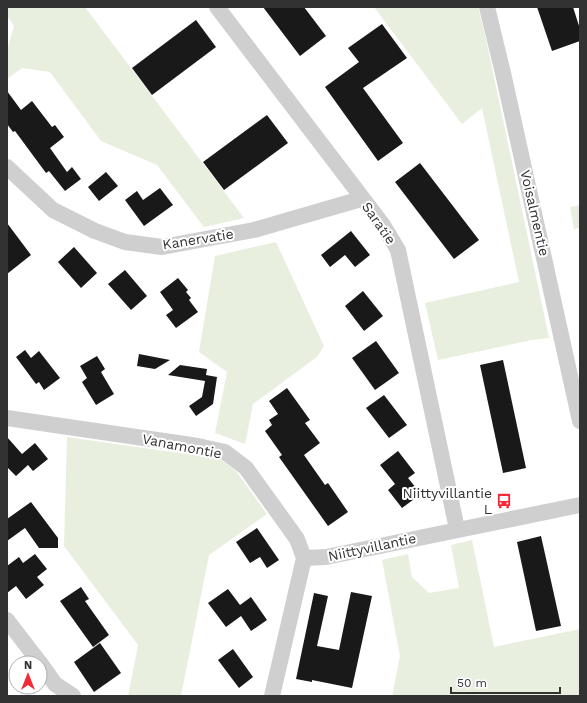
<svg xmlns="http://www.w3.org/2000/svg" width="587" height="703" viewBox="0 0 587 703" font-family="'Work Sans',sans-serif">
	<style>
		.green { fill: #e8efdf }
		.building { fill: #191919 }
		.lines { fill: none; stroke-linecap: round; stroke-linejoin: round }
		.minor { stroke: #cfcfcf; stroke-width: 16 }
		.labels { text-anchor: middle; stroke-width: 4; stroke-linejoin: round; paint-order: stroke }
		.street-label { font-size: 14px; fill: #323232; stroke: #fff }
		.poi-label { font-size: 14px; fill: #323232; stroke: #fff; text-anchor: end }
	</style>
	<rect width="100%" height="100%" fill="#fff"/>
	<!-- green -->
	<g class="green">
		<path d="M7,7H85L244,218L204,227L157,165L101,141L50,72L22,68L7,79V51L14,26L7,16Z"/>
		<path d="M374,7H478L486,39L549,338L532,340L438,360L425,303L519,282L482,108L462,124Z"/>
		<path d="M580,205V228L574,229L570,207Z"/>
		<path d="M276,242L324,346L317,357L253,404L245,444L215,433L227,372L199,352L215,256Z"/>
		<path d="M67,437L221,459L236,471L267,514L209,555L181,696H128L138,645L64,546Z"/>
		<path d="M472,540L494,647L580,629V696H392L400,656L382,560L408,554L412,577L429,593L459,588L451,545Z"/>
	</g>
	<!-- building -->
	<g class="building">
		<path d="M263,7H304L326,36L300,56Z"/>
		<path d="M537,7H573L580,29V41L552,51Z"/>
		<path d="M196,20L216,47L152,95L132,68Z"/>
		<path d="M382,24L407,58L363,88L403,143L378,161L325,87L359,62L348,48Z"/>
		<path d="M7,91L21,110L32,101L52,127L55,125L64,137L50,148L67,172L72,167L81,179L65,191L49,171L46,173L15,131L13,132L7,124Z"/>
		<path d="M267,115L288,143L224,190L203,162Z"/>
		<path d="M420,163L479,240L454,259L395,182Z"/>
		<path d="M106,172L118,186L99,201L88,187Z"/>
		<path d="M160,188L173,205L144,226L125,200L137,191L143,200Z"/>
		<path d="M7,223L31,255L7,274Z"/>
		<path d="M351,231L370,255L355,267L345,255L330,267L321,255Z"/>
		<path d="M74,247L97,273L81,288L58,262Z"/>
		<path d="M125,270L147,296L131,310L108,284Z"/>
		<path d="M178,278L188,290L186,292L191,298L189,300L198,312L176,328L166,315L173,310L160,292Z"/>
		<path d="M363,291L383,316L364,331L345,306Z"/>
		<path d="M376,341L399,373L375,390L352,358Z"/>
		<path d="M25,350L31,358L39,351L60,378L44,390L39,382L36,384L16,357Z"/>
		<path d="M139,354L170,360L155,369L137,366Z"/>
		<path d="M97,356L105,369L101,372L114,394L96,405L82,382L87,378L80,366Z"/>
		<path d="M503,360L526,468L503,473L480,365Z"/>
		<path d="M180,365L207,369L206,375L217,377L213,404L196,416L189,406L202,397L205,381L168,375Z"/>
		<path d="M287,388L310,420L305,423L320,443L304,455L325,485L328,483L348,512L328,526L279,457L282,455L265,431L272,425L269,420L278,414L269,401Z"/>
		<path d="M384,395L407,425L389,438L366,408Z"/>
		<path d="M7,437L22,454L35,443L48,459L33,471L28,465L16,476L7,467Z"/>
		<path d="M398,451L415,473L408,478L421,494L402,508L388,490L395,484L380,465Z"/>
		<path d="M31,502L58,538V548H39L25,528L7,541V519Z"/>
		<path d="M257,528L279,560L267,568L260,557L250,563L236,542Z"/>
		<path d="M541,536L561,626L536,631L517,542Z"/>
		<path d="M35,554L47,569L37,577L44,585L26,599L16,586L7,593V566L19,557L23,563Z"/>
		<path d="M81,587L89,599L85,601L109,635L93,647L60,601Z"/>
		<path d="M228,589L240,605L251,597L267,620L251,631L241,616L226,627L208,603Z"/>
		<path d="M351,592L372,596L352,688L312,680V682L296,679L314,593L328,596L317,646L339,650Z"/>
		<path d="M100,643L121,673L94,692L74,662Z"/>
		<path d="M233,649L253,677L239,688L218,660Z"/>
	</g>
	<g class="lines">
		<!-- minor -->
		<g class="minor">
			<path d="M217,7L383,225L398,250L457,529"/>
			<path d="M487,7L503,73L580,421"/>
			<path d="M7,167L53,210L95,231L125,242L162,247L254,230L361,199"/>
			<path d="M7,418L198,446L225,452L246,468L297,539L304,558"/>
			<path d="M7,620L40,663"/>
			<path d="M40,663L55,684L73,696"/>
			<path d="M272,696L304,558L326,557L580,505"/>
		</g>
	</g>
	<!-- icons -->
	<defs>
		<symbol id="bus-bare" viewBox="-9 -9 18 18"><path d="M-5-6H5V4H4V6H2V4H-2V6H-4V4H-5ZM-3.5-4V0h7V-4ZM-3.5 1.2v1.5H-2V1.2ZM2 1.2v1.5H3.5V1.2Z" fill="#f32a38" stroke="#fff" stroke-width="2.5" paint-order="stroke"/></symbol>
	</defs>
	<g fill-rule="evenodd">
		<use href="#bus-bare" x="493" y="490" width="22" height="22"/>
	</g>
	<g class="labels">
		<!-- street labels -->
		<g class="street-label">
			<text transform="translate(535 213) rotate(77)" y="5">Voisalmentie</text>
			<text transform="translate(379 223) rotate(55)" y="5">Saratie</text>
			<text transform="translate(198 239) rotate(-9)" y="5">Kanervatie</text>
			<text transform="translate(182 446) rotate(11)" y="5">Vanamontie</text>
			<text transform="translate(372 547) rotate(-12)" y="5">Niittyvillantie</text>
		</g>
		<!-- poi labels -->
		<g class="poi-label">
			<text x="492" y="498">Niittyvillantie<tspan x="492" dy="16">L</tspan></text>
		</g>
	</g>
	<!-- border -->
	<rect width="587" height="703" fill="none" stroke="#323232" stroke-width="16"/>
	<!-- north arrow -->
	<g transform="translate(28 675)"><circle r="19" fill="#ffffff" stroke="#adadad"/>
	<path d="M0-3L7 15L0 10L-7 15Z" fill="#f32a38"/>
	<text y="-6" font-size="11" font-weight="bold" text-anchor="middle" fill="#323232">N</text>
	</g>
	<!-- scale -->
	<path d="M451 687v6h109v-6" fill="none" stroke="#323232" stroke-width="2"/>
	<text x="457" y="687" font-size="12" fill="#323232" stroke="#ffffff" stroke-width="3" paint-order="stroke">50 m</text>
</svg>
